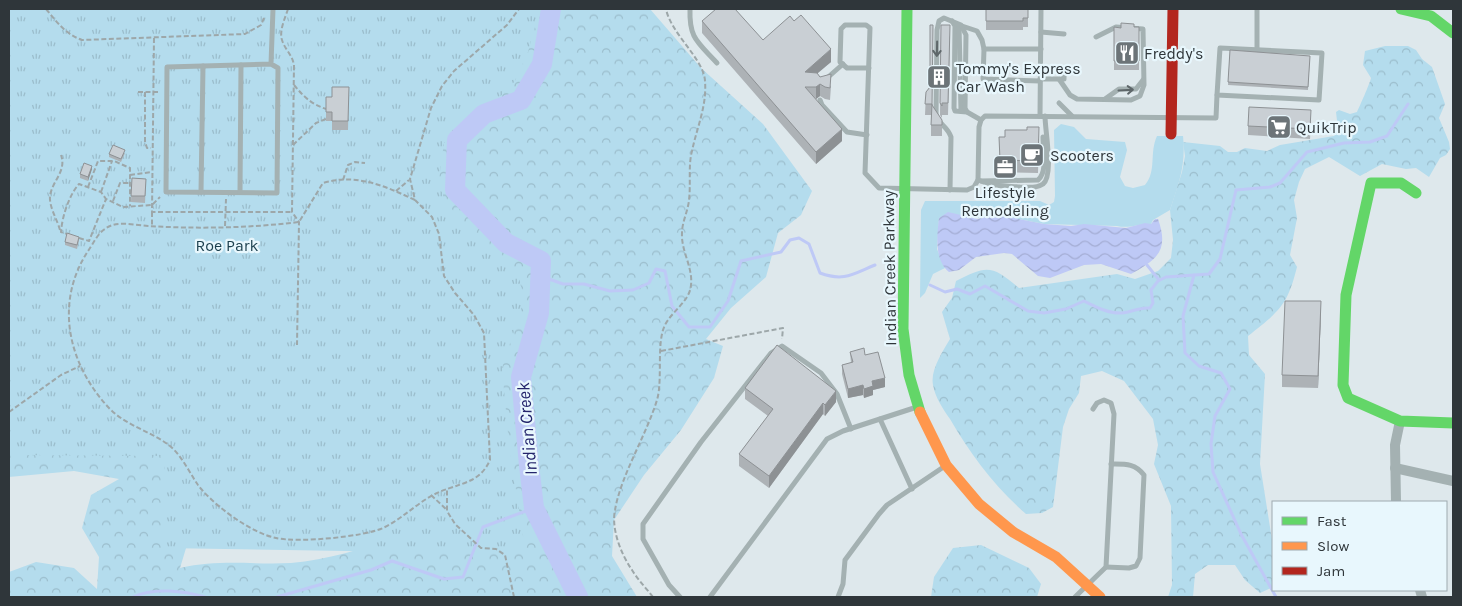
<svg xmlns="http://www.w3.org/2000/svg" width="1462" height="606" viewBox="0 0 1462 606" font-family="Karla,sans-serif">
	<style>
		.green { fill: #b4dced }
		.forest { fill: url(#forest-crowns) }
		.park { fill: url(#park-tufts) }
		.water { fill: url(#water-waves) }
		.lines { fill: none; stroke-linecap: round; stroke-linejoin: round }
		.stream { stroke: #bec9f6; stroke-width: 3 }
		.river { stroke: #bec9f6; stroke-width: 20 }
		.path { stroke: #9da7a9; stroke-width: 2; stroke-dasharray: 5 2.5; stroke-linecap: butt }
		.lane { stroke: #a4b1b2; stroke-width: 5 }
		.street { stroke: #a4b1b2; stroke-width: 10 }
		.fast { stroke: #63d668; stroke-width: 11 }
		.slow { stroke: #ff974d; stroke-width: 11 }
		.jam { stroke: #b3261e; stroke-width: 11 }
		.wall { fill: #adb2b6 }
		.shaded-wall { fill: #8d9194 }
		.building { fill: #c9cfd4; stroke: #8d9194 }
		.oneway { stroke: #5e676a }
		.labels { text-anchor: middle; stroke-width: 4.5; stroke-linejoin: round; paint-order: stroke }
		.poi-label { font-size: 16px; fill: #2f363a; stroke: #e8f7fd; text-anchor: start }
		.park-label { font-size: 16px; fill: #1b3f4d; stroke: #e8f7fd }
		.street-label { font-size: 16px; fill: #2f363a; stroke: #e8f7fd }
		.water-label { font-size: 18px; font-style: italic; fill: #24256c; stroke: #e8f7fd }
	</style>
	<defs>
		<pattern id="forest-crowns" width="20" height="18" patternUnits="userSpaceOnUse" patternTransform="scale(1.25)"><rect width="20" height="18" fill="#b4dced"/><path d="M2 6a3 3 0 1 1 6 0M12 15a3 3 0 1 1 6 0" fill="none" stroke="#9bbdcc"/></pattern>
		<pattern id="park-tufts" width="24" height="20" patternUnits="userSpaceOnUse" patternTransform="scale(1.25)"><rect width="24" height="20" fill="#b4dced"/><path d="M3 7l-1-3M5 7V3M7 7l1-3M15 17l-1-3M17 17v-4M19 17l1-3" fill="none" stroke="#9bbdcc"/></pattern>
		<pattern id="water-waves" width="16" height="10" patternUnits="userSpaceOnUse" patternTransform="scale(1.25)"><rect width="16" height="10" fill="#bec9f6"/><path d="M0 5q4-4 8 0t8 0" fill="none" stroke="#a4add4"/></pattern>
	</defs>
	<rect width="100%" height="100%" fill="#dee8ec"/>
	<!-- green -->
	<path class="green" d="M1061,124L1074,127L1086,139L1125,142L1127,150L1120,177L1125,186L1133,188L1145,185C1157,171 1149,153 1157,136H1183C1186,165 1179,183 1170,210L1153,220L1151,224C1139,223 1130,229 1117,226L1044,224L994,214L982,219L971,215L939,218L937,249L945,268L933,274L925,293L920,298L921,210L925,201H1040L1049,205L1054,202L1055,196L1054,130Z"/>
	<!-- forest -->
	<g class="forest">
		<path d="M481,9H650L701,68L763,124L812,191L801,215L778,233L766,277L731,308L706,339L723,346L714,378L681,430L644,475L614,520L612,556L637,597H9V572L36,562L74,568L97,589L99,557L82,528L91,495L119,479L74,471L9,477V429L159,446L183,479L193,525L180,568C220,559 252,565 291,563C328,560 361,549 396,537L421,222Z"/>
		<path d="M1385,46H1408L1416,50L1422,59L1432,67L1445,104L1439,118L1449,142L1450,149L1446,155L1440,158L1429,177L1416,168L1406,169L1382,164L1360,176L1329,157L1305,169L1299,182L1294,200L1297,218L1290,255L1297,267C1287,307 1279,311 1248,336L1249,355L1265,374L1260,464L1273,546V587L1260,593L1245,580L1235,565H1208L1195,574L1193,597H1168L1172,585L1171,506L1154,464L1158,445L1153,419L1124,381L1102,371L1081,376L1079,393L1069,409L1063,427L1053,507L1042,513L1026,514C995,487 971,455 950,419C943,409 935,397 933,385C930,370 943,351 950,339L942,312L952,298L956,281C987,265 992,265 1019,288L1117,274L1135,279L1158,271L1171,258L1173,240L1170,210L1182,172L1185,156L1183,142L1220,146L1228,152H1237L1245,148L1267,151L1280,145L1334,136L1338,129L1336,112L1339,110L1350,114L1357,112C1359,108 1370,83 1371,78L1363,65L1365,51Z"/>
		<path d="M981,545L1029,568L1041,584L1037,597H931L934,577L953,548Z"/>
	</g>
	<!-- park -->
	<path class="park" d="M10,9H540L528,52L515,81L495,102L467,121L444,143L438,186L463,227L519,278L524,300L502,368L509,444L525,549L468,553L162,548L165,456L9,455Z"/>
	<!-- water -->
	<path class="water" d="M948,212L978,219L994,214L1044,224L1071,226L1084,224L1126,228L1145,223L1151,224L1155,219H1158C1169,250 1158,259 1131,274L1101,264L1084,265L1050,278L1038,276L1012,254L1004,253L976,257L959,270L949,272C934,260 937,235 939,218Z"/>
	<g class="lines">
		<!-- stream -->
		<g class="stream">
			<path d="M541,265L549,279L563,284H584L610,291L633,290L649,283L656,269L665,271L672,306L689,327H710L728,301L741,261L781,252L790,240L799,238L809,244L820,273C844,282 853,274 875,265"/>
			<path d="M1147,265L1159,280"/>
			<path d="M1194,275L1183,316L1185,353L1199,366L1221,373L1230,389L1215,416L1211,444L1213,472L1241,534L1276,597"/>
			<path d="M930,285L945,292L957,289L970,294L985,286L1028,311L1044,313L1066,309L1084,301C1096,307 1109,314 1122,313C1132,312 1139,307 1150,308L1153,303L1151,290L1158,281L1166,277L1209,274L1220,259L1236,190L1270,187L1280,183L1307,152L1344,143L1370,142L1387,136L1408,104"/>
			<path d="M133,597C154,587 184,591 205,597"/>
			<path d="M277,597L371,570L392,561L444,579L463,577L483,527L534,508"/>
		</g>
		<!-- river -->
		<path class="river" d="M551,9L542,64L521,100L484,114L457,140L455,190L506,243L541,261L539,313L521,377L529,465L534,508L578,597"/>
		<!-- path -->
		<g class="path">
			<path d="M46,9C57,22 65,34 82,40L245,34L261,25L264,18"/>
			<path d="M288,9C285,18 279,31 282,40C285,50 292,54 294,65L292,212L299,222L297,345"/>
			<path d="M154,38L152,212H292"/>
			<path d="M294,85C303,96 311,104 326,109"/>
			<path d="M138,92H159"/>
			<path d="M145,92V142L147,148H151"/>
			<path d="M293,145L316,123L326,119"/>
			<path d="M130,175L152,172"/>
			<path d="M343,180L348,165L355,162L365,163"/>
			<path d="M88,187L98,161H114L130,168V206"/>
			<path d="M396,191L409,180"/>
			<path d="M101,192L112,161"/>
			<path d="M415,200C385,186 356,173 323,183L299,222C250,228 197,229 148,226C134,225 116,220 105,229C98,233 93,244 88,251C54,303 68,364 109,408C126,426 151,431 170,446C182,456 189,472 198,485C213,505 251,533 276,538C297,543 363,537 383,528C406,517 422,497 447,489"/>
			<path d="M113,201L120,183H130"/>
			<path d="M152,212V225"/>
			<path d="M225,226L226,199"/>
			<path d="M60,230C57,219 49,207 50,196C52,181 67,171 61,155"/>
			<path d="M70,235L61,232C62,217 69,195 79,184L101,192L106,199L123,207L152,205L160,197"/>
			<path d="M79,238L89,241L106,199"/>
			<path d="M661,351L783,328L782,339"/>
			<path d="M9,412L61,375L80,366"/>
			<path d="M431,495L447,510"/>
			<path d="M514,597L505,555L496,549L481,548L455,524L447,511V489C467,482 481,480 490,460L484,333L474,315L455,293L444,276L439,234L432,217L415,200L410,179L431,108L442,86L454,71L507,25L519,9"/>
			<path d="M653,597C646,588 638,580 632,570C621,554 611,529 615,510C621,475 646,436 657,400C663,380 656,343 665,325C672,311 690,301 691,285C693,267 681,251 682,233C682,222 688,211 689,200C691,184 688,166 692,151C697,127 707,106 705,81C704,59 671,34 666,9"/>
		</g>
		<!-- lane -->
		<g class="lane">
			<path d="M690,9C689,39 698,42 717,63"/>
			<path d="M952,21L955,26L954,108L955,111L967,112L981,120"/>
			<path d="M959,25L961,111"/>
			<path d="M962,26L977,31L982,40L984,49"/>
			<path d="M1041,32L1064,34"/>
			<path d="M1220,48L1322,53L1319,100L1217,95Z"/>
			<path d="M1257,50V9"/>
			<path d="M271,64L167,67L166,192L277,193L278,68L271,64L273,9"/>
			<path d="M869,68H847L840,62L841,29L845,25H866L870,28L865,173L879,188L967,190L974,187L978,180L979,127L981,120L985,116L1216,118L1217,95"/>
			<path d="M826,79L843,64"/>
			<path d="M1040,79H1064V74"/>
			<path d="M1059,79L1070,95L1077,99L1131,100L1140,96L1144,85L1143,29L1116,27L1096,37"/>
			<path d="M1040,81L983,79L984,49H1041"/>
			<path d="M1105,99L1119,89H1136L1143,80"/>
			<path d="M820,100L822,105L847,132L867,135"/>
			<path d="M1059,103L1072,116"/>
			<path d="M1040,116L1041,9"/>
			<path d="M978,180C992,186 1005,186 1020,187C1027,187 1036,189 1043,184C1054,175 1045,131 1045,116"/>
			<path d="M981,181L1038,180C1048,172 1043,149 1043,137"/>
			<path d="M950,190L951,137C948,127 940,125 936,116L937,30L939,21L944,18L961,25L966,35L965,108L967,112"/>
			<path d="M201,192L203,66"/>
			<path d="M240,192L241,65"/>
			<path d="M880,419L912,489"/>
			<path d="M1106,567L1129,568L1136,566L1140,558L1144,475C1135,463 1125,464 1111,464"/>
			<path d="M680,597L669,585L643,539V524L701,442L771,353L782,346L821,373L837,394L851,429"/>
			<path d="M710,597L827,439L843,431L917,407"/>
			<path d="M838,597L843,584L845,560L879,514L887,505L945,466"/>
			<path d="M1075,597L1106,567L1114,414L1111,403L1104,400L1097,403L1093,409"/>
		</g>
		<!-- street -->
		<g class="street">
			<path d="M1395,468L1453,481"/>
			<path d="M1396,502L1395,445L1400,421"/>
			<path d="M1420,590L1422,597"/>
		</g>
		<!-- fast -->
		<g class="fast">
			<path d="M907,9L903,329L909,375L920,412"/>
			<path d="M1401,9L1431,16L1453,33"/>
			<path d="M1416,193L1401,183H1371L1346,295L1343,385L1348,398L1400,421L1453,423"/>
		</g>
		<!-- slow -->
		<path class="slow" d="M920,412L946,465L979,504L1013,532L1056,557L1100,597"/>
		<!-- jam -->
		<path class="jam" d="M1171,134L1173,9"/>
	</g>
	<!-- wall -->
	<g class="wall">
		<path d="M986,9H1028V27H1023V30H986Z"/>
		<path d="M702,21L831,62L817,73L820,77L831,86L830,100L825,99L820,96L816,99L842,141L816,164L702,33Z"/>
		<path d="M941,25L950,37L948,115H942V118L940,115Z"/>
		<rect x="1114" y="27" width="25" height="43"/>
		<path d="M1230,50L1310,56L1308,90L1228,85Z"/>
		<path d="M349,87L348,130H332V121H326V97H332Z"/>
		<path d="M930,87L932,105L942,120V136H931V115H925L926,92Z"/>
		<path d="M1311,120L1310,139L1248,135V126Z"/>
		<path d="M999,137L1039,139L1038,173L1000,172Z"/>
		<path d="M125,153L121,162L109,157V154Z"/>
		<path d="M92,169L88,181L80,178V174Z"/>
		<path d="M132,178L146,179L145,203L131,202Z"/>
		<path d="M79,240L77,249L65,245V242Z"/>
		<path d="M1321,313L1318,388L1282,387V375Z"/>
		<path d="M850,352L865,355L885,387L873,390V395L864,398L863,395L848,398L842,374V365L851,363Z"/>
		<path d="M745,388L836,402L825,416L823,414L769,488L739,466V454L768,416L745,399Z"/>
	</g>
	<!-- shaded-wall -->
	<g class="shaded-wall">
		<path d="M831,49V62L805,84V72Z"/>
		<path d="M820,84V96L816,99V87Z"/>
		<path d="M842,129V141L816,164V152Z"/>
		<path d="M92,166V169L88,181V177Z"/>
		<path d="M1321,301V313L1318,388V376Z"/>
		<path d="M885,378V387L873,390V395L864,398V389L872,381Z"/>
		<path d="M863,385V395L848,398V389Z"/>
		<path d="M836,391V402L825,416V405Z"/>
		<path d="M823,403V414L769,488V476Z"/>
	</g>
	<!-- building -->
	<g class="building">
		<path d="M716,9H735L763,40L790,16L794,21L801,15L831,49L805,72L817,73L820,77L831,74L830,88L825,87L820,84L816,87H805L842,129L816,152L702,21Z"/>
		<path d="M986,9H1028V18H1023V21H986Z"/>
		<path d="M1121,23L1134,24V27H1139V61H1114V27L1121,28Z"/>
		<path d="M930,25H933L932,105L942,120V125H931L932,104H925L926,92L930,87Z"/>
		<path d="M941,25H950L948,103H942V106L940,103Z"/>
		<path d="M1230,50L1310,56L1308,87L1228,82Z"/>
		<path d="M332,87H349L348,121H332V112H326V97H332Z"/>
		<path d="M1249,107L1311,110L1310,129L1248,126Z"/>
		<path d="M1027,127H1039L1038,161L1000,160L999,137H1005V130H1027Z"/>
		<path d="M113,145L125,150L121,159L109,154Z"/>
		<path d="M84,163L92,166L88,177L80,174Z"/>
		<path d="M132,178L146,179L145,196H131Z"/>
		<path d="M67,233L79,237L77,245L65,242Z"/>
		<path d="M1285,301H1321L1318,376L1282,375Z"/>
		<path d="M777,345L836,391L825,405L823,403L769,476L739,454L773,409L745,388Z"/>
		<path d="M864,348L865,355L878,352L885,378L872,381L873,386L864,389L863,385L848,389L842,365L853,362L850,352Z"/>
	</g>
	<!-- one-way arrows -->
	<defs><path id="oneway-shaft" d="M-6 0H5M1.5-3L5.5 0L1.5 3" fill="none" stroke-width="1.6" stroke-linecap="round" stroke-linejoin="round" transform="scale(1.25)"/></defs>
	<g class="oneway">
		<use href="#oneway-shaft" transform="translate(937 49) rotate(91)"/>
		<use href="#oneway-shaft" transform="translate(1126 90) rotate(-3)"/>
	</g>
	<!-- icons -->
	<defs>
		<symbol id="restaurant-square" viewBox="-11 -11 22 22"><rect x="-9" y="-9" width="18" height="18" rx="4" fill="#6c7478" stroke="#e8f7fd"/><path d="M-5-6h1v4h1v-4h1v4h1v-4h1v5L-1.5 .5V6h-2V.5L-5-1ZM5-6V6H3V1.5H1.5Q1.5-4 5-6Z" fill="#fff"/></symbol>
		<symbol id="building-square" viewBox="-11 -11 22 22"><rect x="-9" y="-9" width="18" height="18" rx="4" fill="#6c7478" stroke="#e8f7fd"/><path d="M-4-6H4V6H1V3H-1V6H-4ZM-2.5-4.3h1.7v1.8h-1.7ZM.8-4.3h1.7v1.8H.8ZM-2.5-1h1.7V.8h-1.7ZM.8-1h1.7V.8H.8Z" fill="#fff"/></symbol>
		<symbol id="supermarket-square" viewBox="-11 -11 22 22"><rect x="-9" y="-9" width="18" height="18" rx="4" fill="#6c7478" stroke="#e8f7fd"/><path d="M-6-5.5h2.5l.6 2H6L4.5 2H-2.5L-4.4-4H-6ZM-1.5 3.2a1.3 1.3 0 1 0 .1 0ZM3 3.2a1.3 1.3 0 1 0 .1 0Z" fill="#fff"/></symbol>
		<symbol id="cafe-square" viewBox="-11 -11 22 22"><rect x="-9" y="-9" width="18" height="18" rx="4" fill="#6c7478" stroke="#e8f7fd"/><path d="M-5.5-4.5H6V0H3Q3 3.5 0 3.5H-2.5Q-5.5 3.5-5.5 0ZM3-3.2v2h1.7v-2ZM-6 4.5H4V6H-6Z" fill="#fff"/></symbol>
		<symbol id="office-square" viewBox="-11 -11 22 22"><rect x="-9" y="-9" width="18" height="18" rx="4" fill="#6c7478" stroke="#e8f7fd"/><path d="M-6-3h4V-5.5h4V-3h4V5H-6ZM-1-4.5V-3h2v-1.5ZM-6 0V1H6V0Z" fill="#fff"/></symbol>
	</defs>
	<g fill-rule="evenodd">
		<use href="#restaurant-square" x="1113" y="39" width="28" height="28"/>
		<use href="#building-square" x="925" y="63" width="28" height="28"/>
		<use href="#supermarket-square" x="1265" y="113" width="28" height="28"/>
		<use href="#cafe-square" x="1018" y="141" width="28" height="28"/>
		<use href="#office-square" x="991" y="153" width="28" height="28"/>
	</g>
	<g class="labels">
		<!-- poi labels -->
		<g class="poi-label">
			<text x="1144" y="59">Freddy's</text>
			<text x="956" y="74">Tommy's Express<tspan x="956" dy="18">Car Wash</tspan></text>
			<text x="1296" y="133">QuikTrip</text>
			<text x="1050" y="161">Scooters</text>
			<text x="1005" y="198" text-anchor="middle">Lifestyle<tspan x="1005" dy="18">Remodeling</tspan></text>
		</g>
		<!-- park labels -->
		<g class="park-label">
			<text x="227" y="251">Roe Park</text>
		</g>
		<!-- street labels -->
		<g class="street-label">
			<text transform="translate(889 268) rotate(-91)" y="6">Indian Creek Parkway</text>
		</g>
		<!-- water labels -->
		<g class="water-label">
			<text transform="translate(527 429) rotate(-95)" y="6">Indian Creek</text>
		</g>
	</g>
	<!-- border -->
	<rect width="1462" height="606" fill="none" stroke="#2f363a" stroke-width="20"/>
	<!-- legend -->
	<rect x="1272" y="501" width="175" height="90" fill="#e8f7fd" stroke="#9eaaaf"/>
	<rect x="1282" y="517" width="25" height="8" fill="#63d668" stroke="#9eaaaf"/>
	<text x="1317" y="526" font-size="15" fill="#2f363a">Fast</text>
	<rect x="1282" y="542" width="25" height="8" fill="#ff974d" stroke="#9eaaaf"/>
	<text x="1317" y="551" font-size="15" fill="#2f363a">Slow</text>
	<rect x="1282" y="567" width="25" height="8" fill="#b3261e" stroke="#9eaaaf"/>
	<text x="1317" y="576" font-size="15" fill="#2f363a">Jam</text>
</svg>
